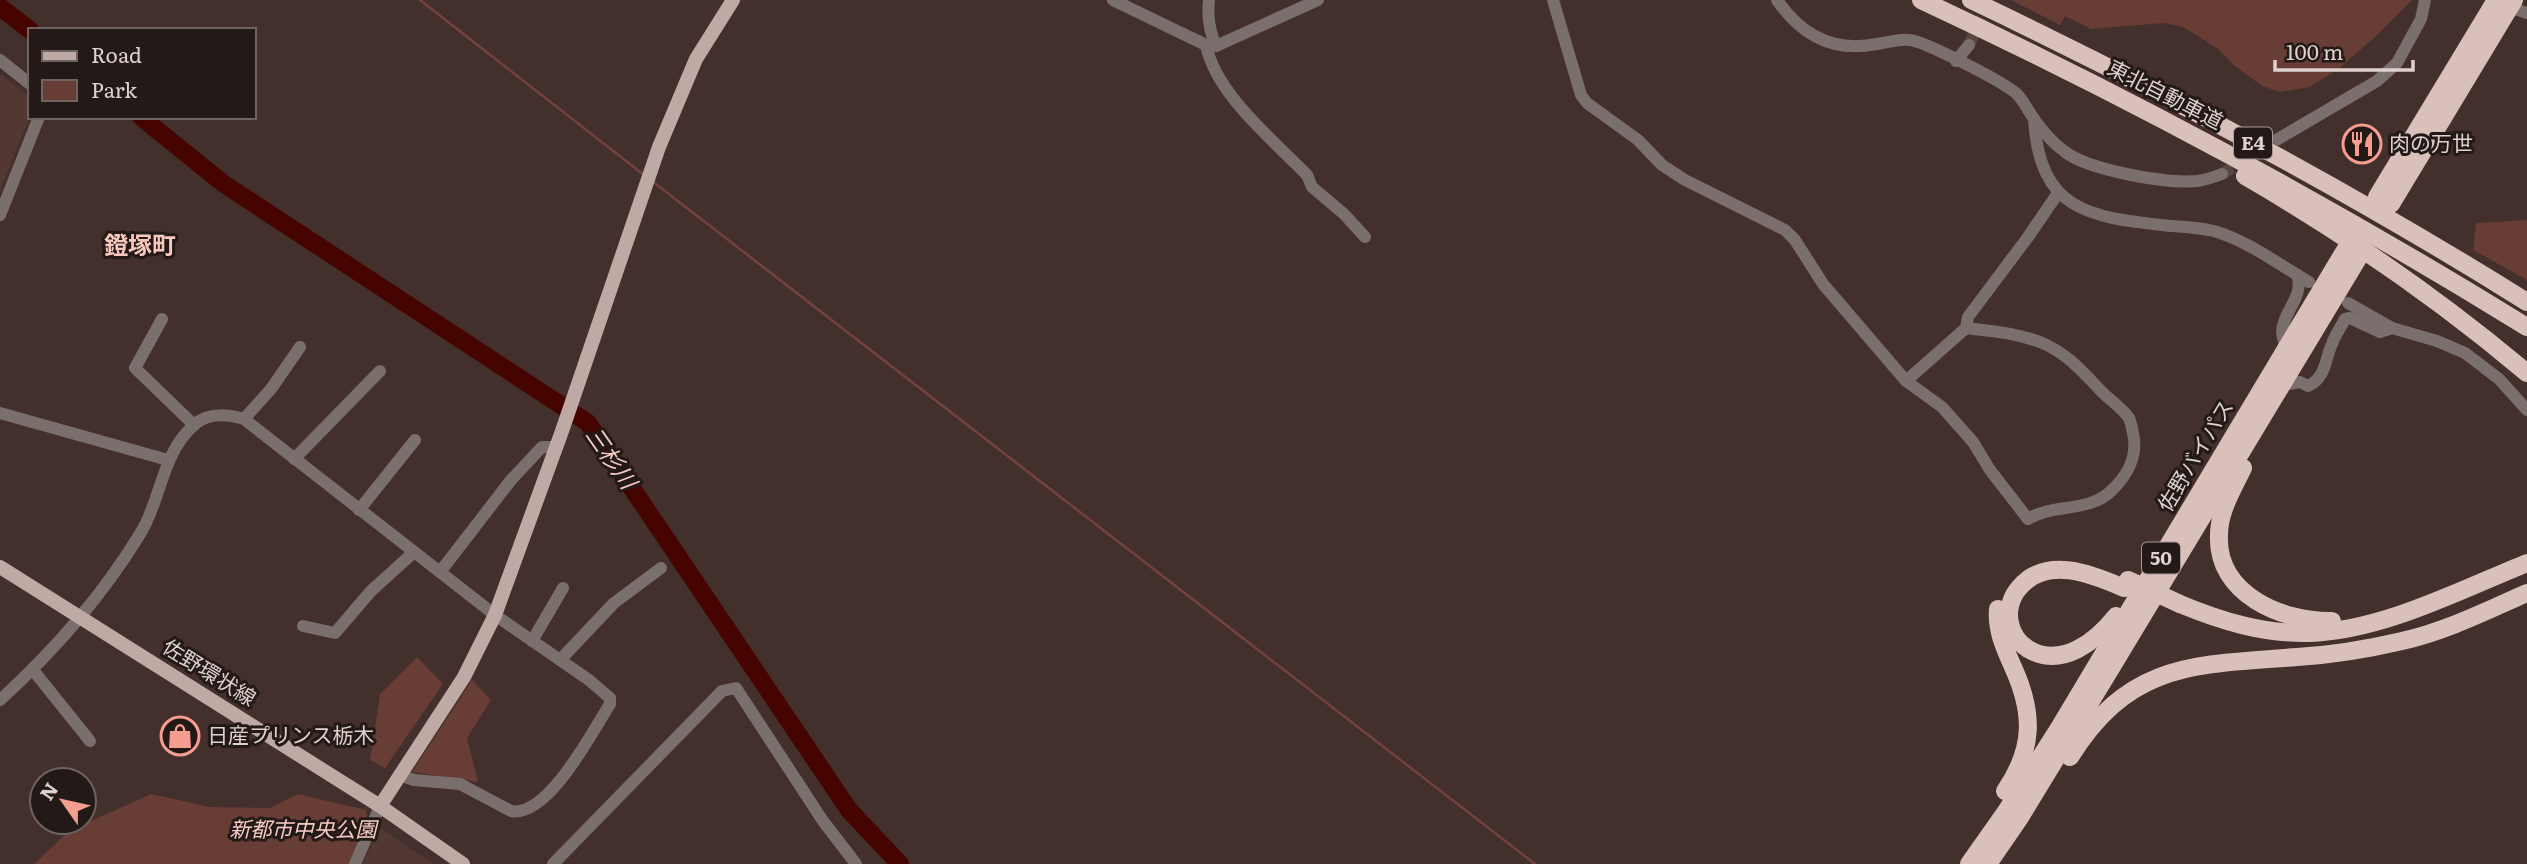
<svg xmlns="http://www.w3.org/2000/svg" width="2527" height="864" viewBox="0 0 2527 864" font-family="Literata,'Noto Sans JP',serif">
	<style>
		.built { fill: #523732 }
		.green { fill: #673d36 }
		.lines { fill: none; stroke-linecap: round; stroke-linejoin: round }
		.stream { stroke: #74423e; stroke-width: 2.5 }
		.river { stroke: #460401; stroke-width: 18 }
		.minor-tunnel { stroke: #5a4743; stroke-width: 12; stroke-dasharray: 12 6; stroke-linecap: butt }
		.minor { stroke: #7a6f6d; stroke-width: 12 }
		.major { stroke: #bfa9a5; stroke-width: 14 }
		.highway { stroke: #dac0bb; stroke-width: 18 }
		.highway-bridge { stroke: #dac0bb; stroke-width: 18 }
		.labels { text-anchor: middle; stroke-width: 6; stroke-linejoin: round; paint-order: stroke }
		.shield { fill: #231a18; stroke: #a69a97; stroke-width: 2 }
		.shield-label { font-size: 19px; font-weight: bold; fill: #ded1ce }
		.street-label { font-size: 21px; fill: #ded1ce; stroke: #231a18 }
		.poi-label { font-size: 21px; fill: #ded1ce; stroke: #231a18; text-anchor: start }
		.park-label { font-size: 21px; font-style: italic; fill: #f6cac2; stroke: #231a18 }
		.water-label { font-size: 23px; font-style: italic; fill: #f8ccc4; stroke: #231a18 }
		.quarter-label { font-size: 24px; font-weight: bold; fill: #fac7be; stroke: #231a18 }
	</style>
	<rect width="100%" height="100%" fill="#432f2b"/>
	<!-- built -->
	<g class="built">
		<path d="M0,74L30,97V117L0,191Z"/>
		<path d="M379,827L433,864H363Z"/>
	</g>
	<!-- green -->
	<g class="green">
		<path d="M2011,0H2412L2374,38L2337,70L2309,87L2280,92L2262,86L2235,66L2218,49L2183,27L2164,23L2091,29L2065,16L2060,25Z"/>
		<path d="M2527,220V280L2473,250L2476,223Z"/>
		<path d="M417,657L443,684L385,768L370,760L380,694Z"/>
		<path d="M472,680L491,700L467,738L478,782L412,772Z"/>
		<path d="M151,794L210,807L270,808L298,794L366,810L368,824L348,864H34L69,831Z"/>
	</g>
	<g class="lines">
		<!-- stream -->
		<g class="stream">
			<path d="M420,0L644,175"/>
			<path d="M652,181L1535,864"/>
		</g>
		<!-- river -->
		<g class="river">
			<path d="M0,7L30,30"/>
			<path d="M141,117L224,184L588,423L849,810L900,864"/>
		</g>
		<!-- minor-tunnel -->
		<g class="minor-tunnel">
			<path d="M1969,45L1989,1"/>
			<path d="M2222,174L2278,139"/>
		</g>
		<!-- minor -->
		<g class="minor">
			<path d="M1113,0L1206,45L1216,46L1318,0"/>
			<path d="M1209,0C1207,17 1209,30 1216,46"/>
			<path d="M1553,0L1581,95L1587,103L1638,140L1662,165L1685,180L1785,230L1795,240L1823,284L1906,381L1942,407L1973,442L1990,470L2028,519C2053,503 2090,513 2112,490C2128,475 2138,455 2133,433C2132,428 2131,422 2129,418C2122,408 2110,400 2102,392C2082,371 2067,353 2040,342C2016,333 1990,331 1966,328"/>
			<path d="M1777,0C1801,35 1833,53 1877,44C1891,42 1903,37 1918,42C1938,49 2002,81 2017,94C2023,100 2027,109 2032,116C2040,128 2052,142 2064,151C2087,170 2167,184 2197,181C2205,180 2214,177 2222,174"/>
			<path d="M2504,5L2527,13"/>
			<path d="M1206,45C1216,94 1272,139 1307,175L1312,187L1344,214L1365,237"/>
			<path d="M0,60L30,84"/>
			<path d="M1956,61L1969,45"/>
			<path d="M2034,119C2040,214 2092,217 2171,226C2185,227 2200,228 2214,231C2248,241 2278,264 2309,282"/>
			<path d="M2278,139L2377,81L2397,63L2421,19L2425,0"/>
			<path d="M0,215L39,117"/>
			<path d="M2348,303L2392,328L2437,341L2465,353L2499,379L2527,410"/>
			<path d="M162,319L135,368L194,425"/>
			<path d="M2286,350C2285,345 2283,338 2282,333C2282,312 2305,297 2297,275"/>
			<path d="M1906,381L1966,328L1968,317L2028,237L2058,193"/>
			<path d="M2282,385L2300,382L2308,386C2326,378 2325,359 2332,344C2335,335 2341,327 2345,319L2350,318L2380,332L2392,328"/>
			<path d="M0,413L168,460"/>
			<path d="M244,419L271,389L300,347"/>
			<path d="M294,459L380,371"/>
			<path d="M359,510L415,440"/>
			<path d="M440,572L511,480L542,447H556"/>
			<path d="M303,626L335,633L371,591L414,552"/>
			<path d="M532,641L563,588"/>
			<path d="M560,660L614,603L661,568"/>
			<path d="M33,670L90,741"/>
			<path d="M0,700C54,651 102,596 140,534C162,499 161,454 194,425C208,412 227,414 244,419L495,615L589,680L610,698V704C592,732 548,818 511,811L460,784L414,780L399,775"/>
			<path d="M355,864L380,806"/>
			<path d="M553,864L722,691L736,688L823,821L856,864"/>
		</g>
		<!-- major -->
		<g class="major">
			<path d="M0,567L380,806L463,864"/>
			<path d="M380,806L464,677L495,615L562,431L659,147L696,59L733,0"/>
		</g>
		<!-- highway -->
		<g class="highway">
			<path d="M1921,0C2129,97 2331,206 2527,327"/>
			<path d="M1971,0C2162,91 2348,190 2527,302"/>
			<path d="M2245,176C2345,234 2439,299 2527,373"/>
			<path d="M2377,197L2496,0"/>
			<path d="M2391,204L2514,0"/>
			<path d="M2243,468C2233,489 2219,511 2219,535C2216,594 2282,622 2332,621"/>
			<path d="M2180,604C2221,621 2263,634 2309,633C2382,631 2460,590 2527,563"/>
			<path d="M1998,609C1996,630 2005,649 2013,667C2034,713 2034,749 2005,791"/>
			<path d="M2116,616C2096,641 2062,669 2028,649C2019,643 2012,634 2010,623C2007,611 2011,597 2019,588C2046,555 2092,574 2124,588"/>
			<path d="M2070,757C2130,661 2195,665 2297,657C2331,655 2368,649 2402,641C2446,631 2486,611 2527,593"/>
			<path d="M1969,864L2005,813L2059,728L2347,247"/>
			<path d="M1988,864L2019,819L2108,673L2360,255"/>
		</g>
		<!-- highway-bridge -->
		<path class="highway-bridge" d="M2128,580L2180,604"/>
	</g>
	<!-- icons -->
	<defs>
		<symbol id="restaurant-ring" viewBox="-11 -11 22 22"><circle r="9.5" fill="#231a18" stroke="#f59d8e" stroke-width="1.5"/><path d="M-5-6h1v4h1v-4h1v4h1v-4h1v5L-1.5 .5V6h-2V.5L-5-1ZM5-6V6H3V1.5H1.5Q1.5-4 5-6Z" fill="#f59d8e"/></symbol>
		<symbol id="shop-ring" viewBox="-11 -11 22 22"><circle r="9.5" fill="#231a18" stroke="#f59d8e" stroke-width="1.5"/><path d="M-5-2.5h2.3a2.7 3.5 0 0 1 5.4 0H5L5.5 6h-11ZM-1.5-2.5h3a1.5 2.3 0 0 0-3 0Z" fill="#f59d8e"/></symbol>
	</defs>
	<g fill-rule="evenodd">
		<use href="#restaurant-ring" x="2340" y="122" width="44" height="44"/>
		<use href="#shop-ring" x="158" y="714" width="44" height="44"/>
	</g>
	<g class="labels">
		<!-- shield labels -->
		<g class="shield">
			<rect x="2234" y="127.5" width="38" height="31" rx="5"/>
			<rect x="2142" y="542.5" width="38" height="31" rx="5"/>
		</g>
		<g class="shield-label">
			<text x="2253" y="150">E4</text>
			<text x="2161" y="565">50</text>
		</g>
		<!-- street labels -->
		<g class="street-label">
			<text transform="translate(2165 95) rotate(27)" y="7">東北自動車道</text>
			<text transform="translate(2196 456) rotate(-59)" y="7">佐野バイパス</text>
			<text transform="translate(209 673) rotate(32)" y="7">佐野環状線</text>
		</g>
		<!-- poi labels -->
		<g class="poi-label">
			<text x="2389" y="151">肉の万世</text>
			<text x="207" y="743">日産プリンス栃木</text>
		</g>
		<!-- park labels -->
		<g class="park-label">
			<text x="303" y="837">新都市中央公園</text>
		</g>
		<!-- water labels -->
		<g class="water-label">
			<text transform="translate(611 458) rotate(55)" y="8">三杉川</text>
		</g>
		<!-- quarter labels -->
		<g class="quarter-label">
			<text x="140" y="254">鐙塚町</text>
		</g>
	</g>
	<!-- legend -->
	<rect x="28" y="28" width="228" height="91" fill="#231a18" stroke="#6e6361" stroke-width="2"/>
	<rect x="42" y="51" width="35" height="10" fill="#bfa9a5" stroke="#6e6361" stroke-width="2"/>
	<text x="91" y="63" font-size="21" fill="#ded1ce">Road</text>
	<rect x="42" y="80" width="35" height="21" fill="#673d36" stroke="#6e6361" stroke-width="2"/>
	<text x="91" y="98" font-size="21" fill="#ded1ce">Park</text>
	<!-- north arrow -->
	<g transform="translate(63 801) rotate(304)"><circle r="33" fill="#231a18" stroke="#6e6361" stroke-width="2"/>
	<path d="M0-5L12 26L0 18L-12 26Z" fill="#f59d8e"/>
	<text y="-10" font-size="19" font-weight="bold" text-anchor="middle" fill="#ded1ce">N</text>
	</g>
	<!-- scale -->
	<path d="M2275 60v10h138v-10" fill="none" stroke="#ded1ce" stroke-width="3.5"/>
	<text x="2286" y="60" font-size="21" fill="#ded1ce" stroke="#231a18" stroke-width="5" paint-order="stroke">100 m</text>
</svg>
